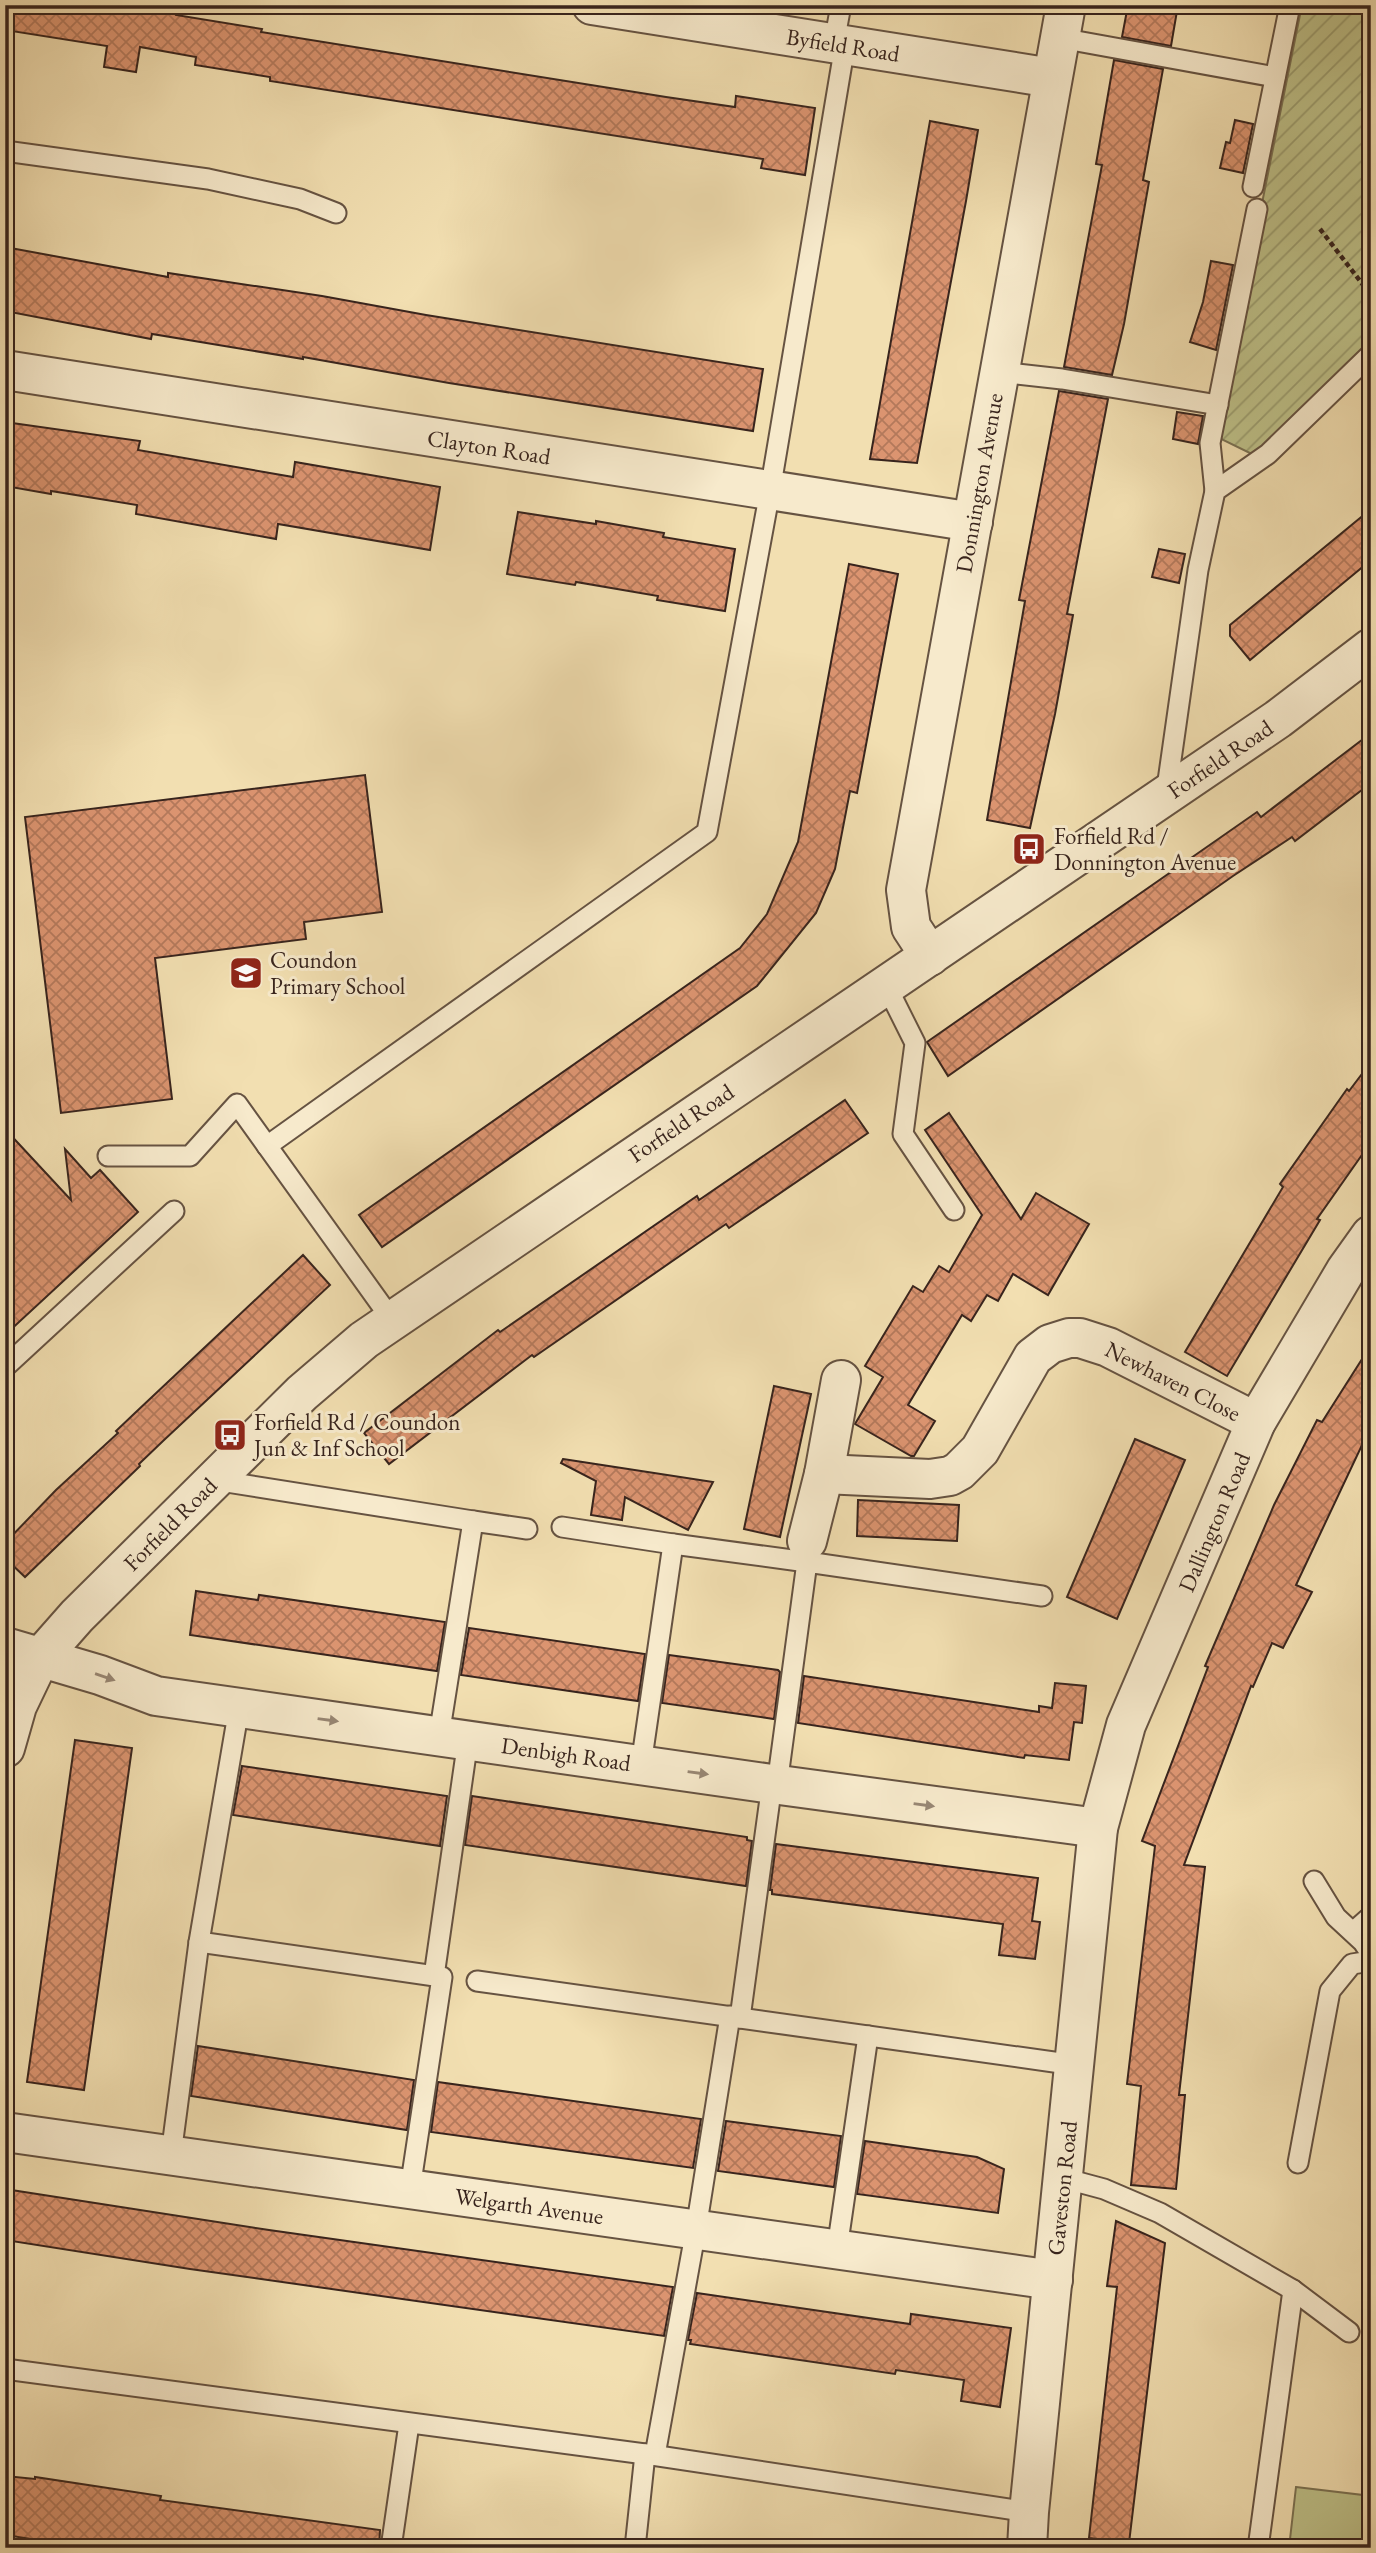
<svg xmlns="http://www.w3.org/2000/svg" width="1376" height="2553" viewBox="0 0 1376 2553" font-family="'EB Garamond',serif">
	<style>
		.green { fill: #bec189; stroke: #7b7253; stroke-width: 2 }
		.garden { fill: url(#garden-furrows); stroke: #7b7253; stroke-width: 2 }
		.building { fill: url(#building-cross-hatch); stroke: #38241d; stroke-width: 2 }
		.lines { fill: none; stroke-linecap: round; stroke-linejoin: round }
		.lane-casing { stroke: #665342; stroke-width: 23 }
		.street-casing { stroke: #665342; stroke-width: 42 }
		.path { stroke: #38241d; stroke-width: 4.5; stroke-dasharray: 5 3.5; stroke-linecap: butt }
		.lane { stroke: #f7eacc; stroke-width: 19 }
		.street { stroke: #f7eacc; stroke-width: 38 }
		.oneway { fill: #988774 }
		.labels { text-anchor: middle; stroke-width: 6; stroke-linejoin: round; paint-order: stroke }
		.street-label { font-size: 23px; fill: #38241d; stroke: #f7eacc }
		.poi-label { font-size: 23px; fill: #38241d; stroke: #f7eacc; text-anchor: start }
	</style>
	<defs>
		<pattern id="garden-furrows" width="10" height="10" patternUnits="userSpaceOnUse" patternTransform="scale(1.75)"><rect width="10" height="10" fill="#bec189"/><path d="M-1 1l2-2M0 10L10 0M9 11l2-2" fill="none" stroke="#9b9d6f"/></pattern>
		<pattern id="building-cross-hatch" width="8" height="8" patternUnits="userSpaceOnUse" patternTransform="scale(1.75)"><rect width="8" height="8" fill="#db9470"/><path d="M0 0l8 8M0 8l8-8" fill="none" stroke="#b3795b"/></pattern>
	</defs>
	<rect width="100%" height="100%" fill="#f2dfb1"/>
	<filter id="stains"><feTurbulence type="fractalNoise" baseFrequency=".00286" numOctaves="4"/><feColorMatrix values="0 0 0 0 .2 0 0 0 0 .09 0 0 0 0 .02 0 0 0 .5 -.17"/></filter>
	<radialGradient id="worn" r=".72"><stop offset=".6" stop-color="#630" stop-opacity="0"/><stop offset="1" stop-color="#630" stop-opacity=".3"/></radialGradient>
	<!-- green -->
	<path class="green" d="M1296,2487L1371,2496V2548H1289Z"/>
	<!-- garden -->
	<path class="garden" d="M1302,5H1371V341L1258,457L1215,436Z"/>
	<!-- building -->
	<g class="building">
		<path d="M5,5H152L177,10L176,15L262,29L261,32L666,97L735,107L736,96L815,108L805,175L761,168L763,159L270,81V77L195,65L196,57L140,47L136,72L104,67L107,46L5,30Z"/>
		<path d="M1128,5H1178L1171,46L1122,37Z"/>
		<path d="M1114,60L1163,69L1143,180L1149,182L1124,324L1112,375L1064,367L1102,165L1096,164Z"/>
		<path d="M1235,120L1253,124L1243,173L1220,168L1226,142L1230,143Z"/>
		<path d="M930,121L978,130L966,201L917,463L870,459Z"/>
		<path d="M5,247L168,277V273L322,296L426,315L763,369L753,431L449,383L303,357V359L152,334L151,339L5,311Z"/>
		<path d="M1211,261L1233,265L1216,350L1190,342L1203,302Z"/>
		<path d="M1059,391L1108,399L1067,614L1073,615L1055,714L1030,828L987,820L1025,601L1019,600Z"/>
		<path d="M1177,412L1203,416L1198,444L1173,439Z"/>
		<path d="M5,422L140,441L138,450L293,477L295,462L440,487L430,550L278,524L276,539L136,514L137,505L51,491V494L5,486Z"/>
		<path d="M1371,509V560L1250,660L1230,636V625Z"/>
		<path d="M518,512L596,524V521L664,533L663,537L735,549L725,611L657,600L658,596L576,582L575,585L507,574Z"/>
		<path d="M1159,549L1185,554L1179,583L1152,577Z"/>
		<path d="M849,564L898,574L857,793L850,791L835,869L816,913L757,986L382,1247L359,1215L740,948L767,914L798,842Z"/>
		<path d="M1371,733V783L1295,841L1292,837L1233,876L948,1076L927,1042L1257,812L1261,817Z"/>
		<path d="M365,775L382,912L304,922L306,939L155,958L172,1099L61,1113L25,817Z"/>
		<path d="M1371,1062V1142L1317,1219L1320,1220L1227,1376L1185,1352L1283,1187L1280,1184L1347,1089L1349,1091Z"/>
		<path d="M845,1100L868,1133L729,1228L726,1224L697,1244L534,1357L532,1355L389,1464L364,1433L498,1330L500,1332L697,1196L699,1200Z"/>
		<path d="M949,1113L1021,1219L1036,1193L1089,1224L1048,1295L1013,1274L998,1301L987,1295L971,1321L962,1315L908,1405L935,1421L914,1456H911L855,1424L883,1377L865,1366L913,1286L923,1292L939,1266L949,1272L982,1215L925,1130Z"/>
		<path d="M5,1129L71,1200L65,1149L91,1178L100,1170L138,1212L5,1335Z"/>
		<path d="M303,1255L330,1285L163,1441L139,1464L140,1466L25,1577L5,1558V1543L56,1490L118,1433L116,1431L136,1412Z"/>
		<path d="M1371,1345V1426L1296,1585L1312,1592L1283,1648L1272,1643L1253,1687L1251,1686L1184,1865L1205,1867L1179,2095H1185L1176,2189L1131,2185L1141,2086L1127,2084L1155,1846L1142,1841L1208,1667L1205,1666L1274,1505L1317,1420L1322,1422Z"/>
		<path d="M774,1386L811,1394L780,1537L744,1529Z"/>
		<path d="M1135,1439L1185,1460L1117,1619L1067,1597Z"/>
		<path d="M563,1459L713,1482L688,1530L625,1497L622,1520L591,1515L596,1481L561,1463Z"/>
		<path d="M858,1500L959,1505L957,1541L857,1536Z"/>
		<path d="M196,1591L258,1600L259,1595L445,1622L437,1671L190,1635Z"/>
		<path d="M469,1628L645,1654L638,1701L461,1675Z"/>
		<path d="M669,1655L778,1670L780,1672L774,1719L662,1703Z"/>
		<path d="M804,1676L1039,1712V1706L1052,1708L1055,1683L1086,1686L1082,1723L1074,1722L1069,1760L1025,1755L1024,1758L798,1723Z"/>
		<path d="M75,1740L132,1748L84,2090L27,2082Z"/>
		<path d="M242,1766L447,1796L440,1846L233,1815Z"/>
		<path d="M472,1796L747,1837V1840L752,1841L746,1886L465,1845Z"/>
		<path d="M776,1844L1038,1878L1032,1921L1040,1922L1035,1959L999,1955L1003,1924L772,1894V1890H770Z"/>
		<path d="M198,2046L414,2080L407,2130L191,2096Z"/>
		<path d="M438,2082L701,2119L693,2168L431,2132Z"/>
		<path d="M726,2121L841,2136L834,2187L718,2171Z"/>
		<path d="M865,2141L977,2157L1004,2169L998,2213L857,2194Z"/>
		<path d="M5,2189L269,2230L673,2287L664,2336L190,2269L5,2240Z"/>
		<path d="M1116,2221L1165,2243L1129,2543L1089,2538L1117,2287L1107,2286Z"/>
		<path d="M697,2293L910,2324L911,2314L1011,2328L1000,2407L961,2401L964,2380L896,2370L895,2374L690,2344L691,2340H688Z"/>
		<path d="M5,2476L35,2479V2477L161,2496L160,2500L380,2530L379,2548H89L5,2535Z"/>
	</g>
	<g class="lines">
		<defs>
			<g id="lane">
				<path d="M1060,38L1275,77"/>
				<path d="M834,43L841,5"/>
				<path d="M5,151L208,179L300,199L336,213"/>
				<path d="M1253,187L1290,5"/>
				<path d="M999,372L1062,379L1218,405"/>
				<path d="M1215,491L1210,443L1257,209"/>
				<path d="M1166,795L1198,570L1215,491L1268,454L1371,354"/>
				<path d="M886,985L915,1043L903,1134L954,1210"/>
				<path d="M267,1146L707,832L770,491L845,45"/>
				<path d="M108,1156H190L237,1104L392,1320"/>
				<path d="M5,1367L174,1211"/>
				<path d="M214,1480L473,1521"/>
				<path d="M562,1527L673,1544"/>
				<path d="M239,1708L199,1942L442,1977L410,2189"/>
				<path d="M439,1736L473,1521L527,1529"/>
				<path d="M641,1765L673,1544L807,1562"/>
				<path d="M777,1785L807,1562L1042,1596"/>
				<path d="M1314,1881L1336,1917L1363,1942L1371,1954"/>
				<path d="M1353,1932L1371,1916"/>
				<path d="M434,1976L468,1740"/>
				<path d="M477,1981L1075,2065"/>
				<path d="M740,2018L772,1784"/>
				<path d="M171,2155L199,1942"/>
				<path d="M1298,2163L1330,1991L1352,1964L1371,1961"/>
				<path d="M1063,2178L1104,2189L1160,2213L1293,2290L1349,2332"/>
				<path d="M837,2249L868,2036"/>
				<path d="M5,2369L645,2454L1029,2512"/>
				<path d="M655,2455L696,2229L730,2016"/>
				<path d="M391,2548L409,2424"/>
				<path d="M635,2548L645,2454"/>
				<path d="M1258,2548L1293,2290"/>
			</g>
			<g id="street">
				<path d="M592,5L1052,78"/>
				<path d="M5,370L973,522"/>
				<path d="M930,956L911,927L906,890L1066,5"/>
				<path d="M824,1474L930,1479L950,1476L959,1471L980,1450L1033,1357L1050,1344L1069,1338H1080L1108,1347L1256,1422"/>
				<path d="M807,1541L824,1474L841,1380"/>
				<path d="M5,1647L100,1675L156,1696L772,1784L1098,1828"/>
				<path d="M5,1748L17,1706L40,1658L77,1616L302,1393L364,1340L1278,719L1371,648"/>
				<path d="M5,2132L1053,2280"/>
				<path d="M1027,2548L1029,2512L1098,1828L1126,1725L1256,1422L1346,1270L1371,1235"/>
			</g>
		</defs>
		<!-- lane casing -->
		<use href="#lane" class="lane-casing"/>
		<!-- street casing -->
		<use href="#street" class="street-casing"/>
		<!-- path -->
		<g class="path">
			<path d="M1320,229L1371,295"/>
			<path d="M1062,2545L1085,2548"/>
		</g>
		<!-- lane -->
		<use href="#lane" class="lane"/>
		<!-- street -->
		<use href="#street" class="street"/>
	</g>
	<!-- one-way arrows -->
	<defs><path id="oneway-solid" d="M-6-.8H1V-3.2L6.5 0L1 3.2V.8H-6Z" transform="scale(1.75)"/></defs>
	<g class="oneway">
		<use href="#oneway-solid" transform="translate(105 1677) rotate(19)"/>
		<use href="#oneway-solid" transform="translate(328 1720) rotate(8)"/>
		<use href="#oneway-solid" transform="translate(698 1773) rotate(8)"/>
		<use href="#oneway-solid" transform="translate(924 1805) rotate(8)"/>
	</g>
	<!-- icons -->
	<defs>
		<symbol id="bus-square" viewBox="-11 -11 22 22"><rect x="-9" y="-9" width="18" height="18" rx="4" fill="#8f2418" stroke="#f7eacc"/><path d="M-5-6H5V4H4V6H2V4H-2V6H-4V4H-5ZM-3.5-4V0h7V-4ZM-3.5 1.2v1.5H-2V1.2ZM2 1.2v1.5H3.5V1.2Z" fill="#fff"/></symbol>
		<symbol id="school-square" viewBox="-11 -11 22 22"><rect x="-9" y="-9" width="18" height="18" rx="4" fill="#8f2418" stroke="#f7eacc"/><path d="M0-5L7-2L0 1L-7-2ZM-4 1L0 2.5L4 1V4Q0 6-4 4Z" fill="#fff"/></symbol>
	</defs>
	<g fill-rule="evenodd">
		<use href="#bus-square" x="1010" y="830" width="38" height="38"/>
		<use href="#school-square" x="227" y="954" width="38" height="38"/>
		<use href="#bus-square" x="211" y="1416" width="38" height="38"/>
	</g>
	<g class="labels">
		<!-- street labels -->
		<g class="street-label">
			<text transform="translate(843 45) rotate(9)" y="8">Byfield Road</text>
			<text transform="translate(489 447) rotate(9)" y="8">Clayton Road</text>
			<text transform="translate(979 483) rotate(-80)" y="8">Donnington Avenue</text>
			<text transform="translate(1220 759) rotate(-34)" y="8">Forfield Road</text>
			<text transform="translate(681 1123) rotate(-34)" y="8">Forfield Road</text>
			<text transform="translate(1173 1381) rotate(27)" y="8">Newhaven Close</text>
			<text transform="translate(1214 1522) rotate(-67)" y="8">Dallington Road</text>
			<text transform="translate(170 1524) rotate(-45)" y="8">Forfield Road</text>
			<text transform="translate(566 1754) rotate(8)" y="8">Denbigh Road</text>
			<text transform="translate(1062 2188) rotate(-84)" y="8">Gaveston Road</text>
			<text transform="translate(529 2206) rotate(8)" y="8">Welgarth Avenue</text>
		</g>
		<!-- poi labels -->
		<g class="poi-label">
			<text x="1054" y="844">Forfield Rd /<tspan x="1054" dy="26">Donnington Avenue</tspan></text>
			<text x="270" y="968">Coundon<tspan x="270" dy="26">Primary School</tspan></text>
			<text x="254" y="1430">Forfield Rd / Coundon<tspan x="254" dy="26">Jun &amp; Inf School</tspan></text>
		</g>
	</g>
	<!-- margin -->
	<rect width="1376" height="2553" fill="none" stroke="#f2dfb1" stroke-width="28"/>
	<rect x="7" y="7" width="1362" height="2539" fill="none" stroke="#38241d" stroke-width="3.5"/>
	<rect x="14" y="14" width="1348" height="2525" fill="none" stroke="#38241d" stroke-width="2"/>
	<rect width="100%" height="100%" filter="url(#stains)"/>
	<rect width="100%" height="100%" fill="url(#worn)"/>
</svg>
